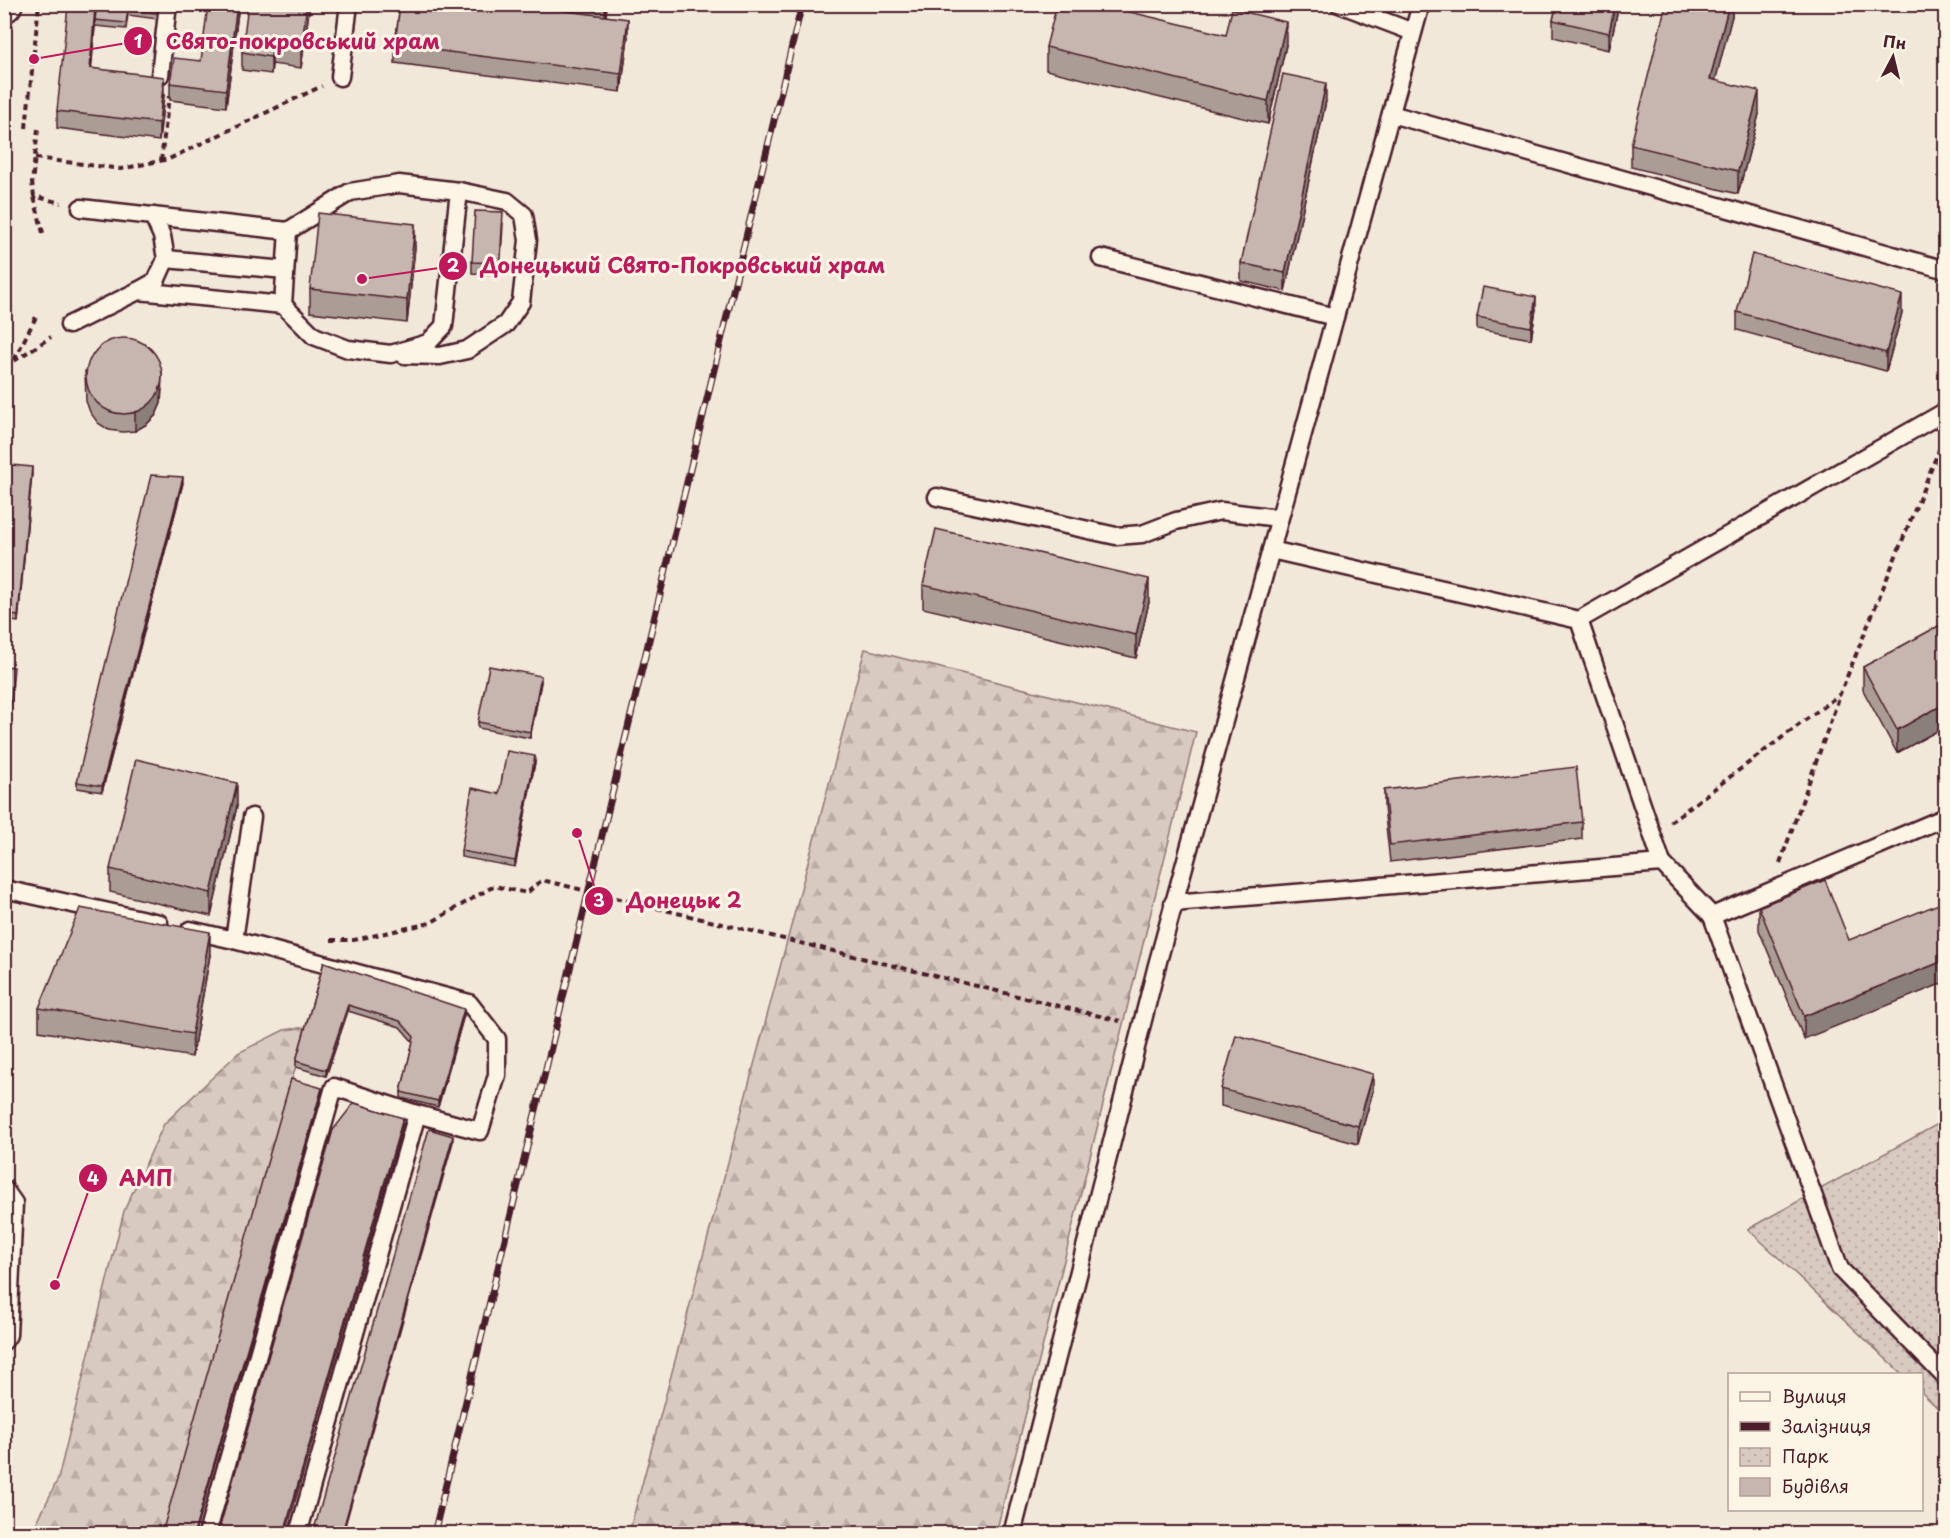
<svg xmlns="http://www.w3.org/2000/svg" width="1950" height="1538" viewBox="0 0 1950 1538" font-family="'Playpen Sans',sans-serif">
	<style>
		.forest { fill: url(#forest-firs); stroke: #917476; stroke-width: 1.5 }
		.park { fill: url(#park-dots); stroke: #917476; stroke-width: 1.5 }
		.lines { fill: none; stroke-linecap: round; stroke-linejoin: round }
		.service-casing { stroke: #4a1f2b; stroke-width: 21 }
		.secondary-casing { stroke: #4a1f2b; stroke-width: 38 }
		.path { stroke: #4a1f2b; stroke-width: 4; stroke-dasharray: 6 4.5; stroke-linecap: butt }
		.service { stroke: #fcf5e5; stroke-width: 16 }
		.secondary { stroke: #fcf5e5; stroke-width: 33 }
		.rail-casing { stroke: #4a1f2b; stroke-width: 7 }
		.rail { stroke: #fcf5e5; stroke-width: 4.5; stroke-dasharray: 14; stroke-linecap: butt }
		.wall { fill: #ab9d96; stroke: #4a1f2b; stroke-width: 1.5 }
		.shaded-wall { fill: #8b7f7a; stroke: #4a1f2b; stroke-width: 1.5 }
		.building { fill: #c7b6af; stroke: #4a1f2b; stroke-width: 1.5 }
		.leader { fill: none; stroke: #c2185b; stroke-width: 2 }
		.callout-dot { fill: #c2185b; stroke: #fcf5e5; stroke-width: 2 }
		.mark-label { font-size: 18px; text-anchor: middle; font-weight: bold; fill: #fff }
		.callout-label { font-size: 21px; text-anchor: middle; font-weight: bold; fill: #c2185b; stroke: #fcf5e5; stroke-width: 6; stroke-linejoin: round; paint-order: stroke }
	</style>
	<defs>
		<pattern id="forest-firs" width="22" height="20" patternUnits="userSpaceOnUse" patternTransform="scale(1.5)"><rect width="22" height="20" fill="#d8cac0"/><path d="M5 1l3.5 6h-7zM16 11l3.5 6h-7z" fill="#bbada5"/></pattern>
		<pattern id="park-dots" width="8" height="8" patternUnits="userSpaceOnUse" patternTransform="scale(1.5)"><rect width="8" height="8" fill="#d8cac0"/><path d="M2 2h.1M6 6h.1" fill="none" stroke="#bbada5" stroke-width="1.8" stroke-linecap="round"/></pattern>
	</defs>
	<rect width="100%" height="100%" fill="#f1e8da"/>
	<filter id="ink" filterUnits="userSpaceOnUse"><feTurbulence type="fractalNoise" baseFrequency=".0167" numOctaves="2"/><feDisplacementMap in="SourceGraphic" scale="12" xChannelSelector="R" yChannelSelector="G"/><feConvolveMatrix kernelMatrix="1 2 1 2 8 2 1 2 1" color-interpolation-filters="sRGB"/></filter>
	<g filter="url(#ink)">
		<!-- forest -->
		<g class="forest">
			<path d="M865,649L1196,732L996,1533H629Z"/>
			<path d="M307,1027L163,1533L31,1534L58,1479L124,1211L164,1124L238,1053L284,1030Z"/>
		</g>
		<!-- park -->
		<path class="park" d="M1945,1120V1415L1922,1393V1374H1902L1748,1229Z"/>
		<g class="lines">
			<defs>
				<g id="service">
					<path d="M1339,4L1413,32"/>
					<path d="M160,75L168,4"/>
					<path d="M340,77L349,4"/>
					<path d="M1391,114L1946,270"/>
					<path d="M1101,258L1335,317"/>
					<path d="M166,259L285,270"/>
					<path d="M138,291L156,281L166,259L162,236L153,216"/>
					<path d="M283,305L288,231"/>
					<path d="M69,325L138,291L283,305L314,336L348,349L391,354L428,343L444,326L459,191L399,184L350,192L288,231L81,208"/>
					<path d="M404,355L440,356L467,350L506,324L521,302L528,240L524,215L507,201L459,191"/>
					<path d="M937,497L1116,536L1142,534L1176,521L1221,511L1279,518"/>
					<path d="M1271,550L1579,620L1662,863L1712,916L1946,817"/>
					<path d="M1579,620L1946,411"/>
					<path d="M4,889L159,923"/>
					<path d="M1173,903L1662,863"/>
					<path d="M1712,916L1840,1269L1946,1378"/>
					<path d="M190,930L234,940L252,817"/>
					<path d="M234,940L469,1003L497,1039V1075L480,1131L417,1114"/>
					<path d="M4,1189L14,1203L8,1335L4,1341"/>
					<path d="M207,1534L334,1087L417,1114L298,1534"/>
					<path d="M1012,1534L1157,965L1421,4"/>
				</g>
				<path id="secondary" d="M4,5L5,4"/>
			</defs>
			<!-- service casing -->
			<use href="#service" class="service-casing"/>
			<!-- secondary casing -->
			<use href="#secondary" class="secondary-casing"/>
			<!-- path -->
			<g class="path">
				<path d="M26,128L39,4"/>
				<path d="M38,129L32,183L34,196L61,203"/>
				<path d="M35,158L121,169L169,159L322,86"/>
				<path d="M161,161L169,96"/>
				<path d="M34,197L43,233"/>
				<path d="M14,360L36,317"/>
				<path d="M14,361L51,337"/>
				<path d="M1670,822L1840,694L1943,440"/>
				<path d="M1780,863L1840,695"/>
				<path d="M331,940H354L430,923L494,886L527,893L542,880L1120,1021"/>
			</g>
			<!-- service -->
			<use href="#service" class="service"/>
			<!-- secondary -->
			<use href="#secondary" class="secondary"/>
			<defs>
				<path id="rail" d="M434,1534L802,4"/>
			</defs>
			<!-- rail casing -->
			<use href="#rail" class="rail-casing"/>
			<!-- rail -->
			<use href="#rail" class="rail"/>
		</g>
		<!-- wall -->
		<g class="wall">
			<path d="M97,4H158L157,19L128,15L126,29L95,26L91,69L164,95L159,141L57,128V111L95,20Z"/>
			<path d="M239,4L226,107L170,100V83L201,61Z"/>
			<path d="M310,4L301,68L272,64L271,74L242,70V52Z"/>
			<path d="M400,4H607L606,17L628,37L621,92L395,63V45Z"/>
			<path d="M1557,4H1619L1609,50L1553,37V20Z"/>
			<path d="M1732,4V16L1715,80L1759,114L1738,194L1631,167V145Z"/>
			<path d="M1226,35L1286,45L1268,124L1046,70V47Z"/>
			<path d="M1326,101L1285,291L1241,281V263Z"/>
			<path d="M503,224L500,275L472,273V262Z"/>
			<path d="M415,247L407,323L310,312V289Z"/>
			<path d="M1536,309L1531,339L1477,329V317Z"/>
			<path d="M1737,312L1902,313L1886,371L1737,330Z"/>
			<path d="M85,371L162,389L161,403L156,415L147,424L135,431L123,432L109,430L98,423L90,412L86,401Z"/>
			<path d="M32,473L18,622L4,620V530Z"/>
			<path d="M183,483L102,792L77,788V782Z"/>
			<path d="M923,585L1149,602L1136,658L923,608Z"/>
			<path d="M1946,622V726L1897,753L1863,690V667Z"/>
			<path d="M541,682L530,738L478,728V722Z"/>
			<path d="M535,762L515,867L461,857V851Z"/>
			<path d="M1384,790L1582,822V839L1390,862L1384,807Z"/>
			<path d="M237,806L211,916L110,892V869Z"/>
			<path d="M1825,880L1804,1039L1759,930V907Z"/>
			<path d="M210,955L192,1057L39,1031V1008Z"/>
			<path d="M324,962L464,1015L438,1107L401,1098V1092L413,1042L400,1027L348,1011L326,1076L296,1067V1061Z"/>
			<path d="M1221,1089L1373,1091L1358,1144L1221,1106Z"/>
		</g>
		<!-- shaded-wall -->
		<g class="shaded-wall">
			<path d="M237,4H239L226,107V90Z"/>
			<path d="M307,4H310L301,68V50Z"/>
			<path d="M605,4H607L605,27Z"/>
			<path d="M1615,4H1619L1609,50V33Z"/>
			<path d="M1729,4H1732V16L1710,102V79Z"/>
			<path d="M95,8V26L90,86V68Z"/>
			<path d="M628,19V37L621,92V74Z"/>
			<path d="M1286,22V45L1268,124V101Z"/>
			<path d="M272,47V64L271,74V57Z"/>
			<path d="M164,77V95L159,141V123Z"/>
			<path d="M1326,83V101L1285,291V273Z"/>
			<path d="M1759,91V114L1738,194V171Z"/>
			<path d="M415,224V247L407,323V300Z"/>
			<path d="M1902,295V313L1886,371V353Z"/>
			<path d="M1536,297V309L1531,339V327Z"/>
			<path d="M162,372L161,403L156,415L147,424L135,431V413Z"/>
			<path d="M32,467V473L18,622V616Z"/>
			<path d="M183,477V483L102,792V786Z"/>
			<path d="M1149,579V602L1136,658V635Z"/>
			<path d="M541,676V682L530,738V732Z"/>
			<path d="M1946,703V726L1897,753V730Z"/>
			<path d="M535,756V762L515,867V861Z"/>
			<path d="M237,783V806L211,916V893Z"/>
			<path d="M210,932V955L192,1057V1034Z"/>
			<path d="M1946,960V982L1804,1039V1016Z"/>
			<path d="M348,1005V1011L326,1076V1070Z"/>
			<path d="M464,1009V1015L438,1107V1101Z"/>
			<path d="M1373,1074V1091L1358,1144V1126Z"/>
			<path d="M322,1088V1094L195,1533H194Z"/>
			<path d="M403,1118V1124L286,1533H284Z"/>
			<path d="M453,1136V1142L343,1533H342Z"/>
		</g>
		<!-- building -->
		<g class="building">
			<path d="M97,4H158L157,13L128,10L126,23L95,20Z"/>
			<path d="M208,4H237L226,90L170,83L174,58L201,61Z"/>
			<path d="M248,4H307L301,50L272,47L271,57L242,52Z"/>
			<path d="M400,4H512L628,19L621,74L395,45Z"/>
			<path d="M568,4H605V9Z"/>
			<path d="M1057,4H1097L1226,35L1232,9L1286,22L1268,101L1046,47Z"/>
			<path d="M1557,4H1615L1609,33L1553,20Z"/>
			<path d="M1666,4H1729L1710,79L1759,91L1738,171L1631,145Z"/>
			<path d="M68,6L95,8L90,68L164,77L159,123L57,111Z"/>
			<path d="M1283,74L1326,83L1285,273L1241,263Z"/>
			<path d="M475,211L503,212L500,263L472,262Z"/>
			<path d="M318,213L415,224L407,300L310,289Z"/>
			<path d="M1752,254L1902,295L1886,353L1737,312Z"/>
			<path d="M1483,287L1536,297L1531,327L1477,317Z"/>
			<circle cx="124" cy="376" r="38"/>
			<path d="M11,465L32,467L18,616L4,614V530Z"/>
			<path d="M151,475L183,477L102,786L77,782Z"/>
			<path d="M936,529L1149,579L1136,635L923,585Z"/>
			<path d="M1946,622V703L1897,730L1863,667Z"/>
			<path d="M4,666L14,667L5,769H4Z"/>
			<path d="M489,666L541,676L530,732L478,722Z"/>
			<path d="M507,751L535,756L515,861L461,851L472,788L499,794Z"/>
			<path d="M136,759L237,783L211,893L110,869Z"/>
			<path d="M1576,767L1582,822L1390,845L1384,790Z"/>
			<path d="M1825,880L1849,940L1946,901V960L1804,1016L1759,907Z"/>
			<path d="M80,908L210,932L192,1034L39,1008Z"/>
			<path d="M324,962L464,1009L438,1101L401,1092L414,1037L400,1021L348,1005L326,1070L296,1061Z"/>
			<path d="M1236,1035L1373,1074L1358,1126L1221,1089Z"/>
			<path d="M291,1079L322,1088L194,1533H162Z"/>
			<path d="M354,1103L403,1118L284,1533H218L333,1130Z"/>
			<path d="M429,1129L453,1136L342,1533H313Z"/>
		</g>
	</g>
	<!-- callouts -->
	<path class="leader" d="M34 59L138 41M362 279L453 266M577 833L599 901M55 1285L93 1178"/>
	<g class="callout-dot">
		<circle cx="34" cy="59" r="6"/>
		<circle cx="362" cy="279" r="6"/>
		<circle cx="577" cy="833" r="6"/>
		<circle cx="55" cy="1285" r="6"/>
		<circle cx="138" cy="41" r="15"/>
		<circle cx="453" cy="266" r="15"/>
		<circle cx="599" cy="901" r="15"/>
		<circle cx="93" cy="1178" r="15"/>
	</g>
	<g class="mark-label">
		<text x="138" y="48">1</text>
		<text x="453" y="272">2</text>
		<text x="599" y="907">3</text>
		<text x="93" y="1185">4</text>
	</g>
	<g class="callout-label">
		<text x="303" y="49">Свято-покровський храм</text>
		<text x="683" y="273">Донецький Свято-Покровський храм</text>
		<text x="684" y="908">Донецьк 2</text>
		<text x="146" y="1186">АМП</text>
	</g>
	<!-- margin -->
	<rect width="1950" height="1538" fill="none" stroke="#fcf5e5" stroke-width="24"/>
	<rect x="12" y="12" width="1926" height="1514" fill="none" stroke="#4a1f2b" stroke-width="2" filter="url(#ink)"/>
	<!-- legend -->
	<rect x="1728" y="1373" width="195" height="138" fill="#fcf5e5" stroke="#b59f9b" stroke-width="1.5"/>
	<rect x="1740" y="1392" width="30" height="9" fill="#fcf5e5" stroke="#b59f9b" stroke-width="1.5"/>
	<text x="1782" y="1403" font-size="18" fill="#4a1f2b">Вулиця</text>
	<rect x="1740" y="1422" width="30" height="9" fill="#4a1f2b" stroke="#b59f9b" stroke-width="1.5"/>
	<text x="1782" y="1433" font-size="18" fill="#4a1f2b">Залізниця</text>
	<rect x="1740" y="1448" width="30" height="18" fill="url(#park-dots)" stroke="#b59f9b" stroke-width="1.5"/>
	<text x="1782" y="1463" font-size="18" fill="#4a1f2b">Парк</text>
	<rect x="1740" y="1478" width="30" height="18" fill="#c7b6af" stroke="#b59f9b" stroke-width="1.5"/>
	<text x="1782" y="1493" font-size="18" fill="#4a1f2b">Будівля</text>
	<!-- north arrow -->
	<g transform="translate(1893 57) rotate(7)" stroke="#fcf5e5" stroke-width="4.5" paint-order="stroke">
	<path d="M0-4.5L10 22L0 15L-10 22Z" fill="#4a1f2b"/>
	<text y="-9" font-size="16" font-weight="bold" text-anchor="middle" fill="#4a1f2b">Пн</text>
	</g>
</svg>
